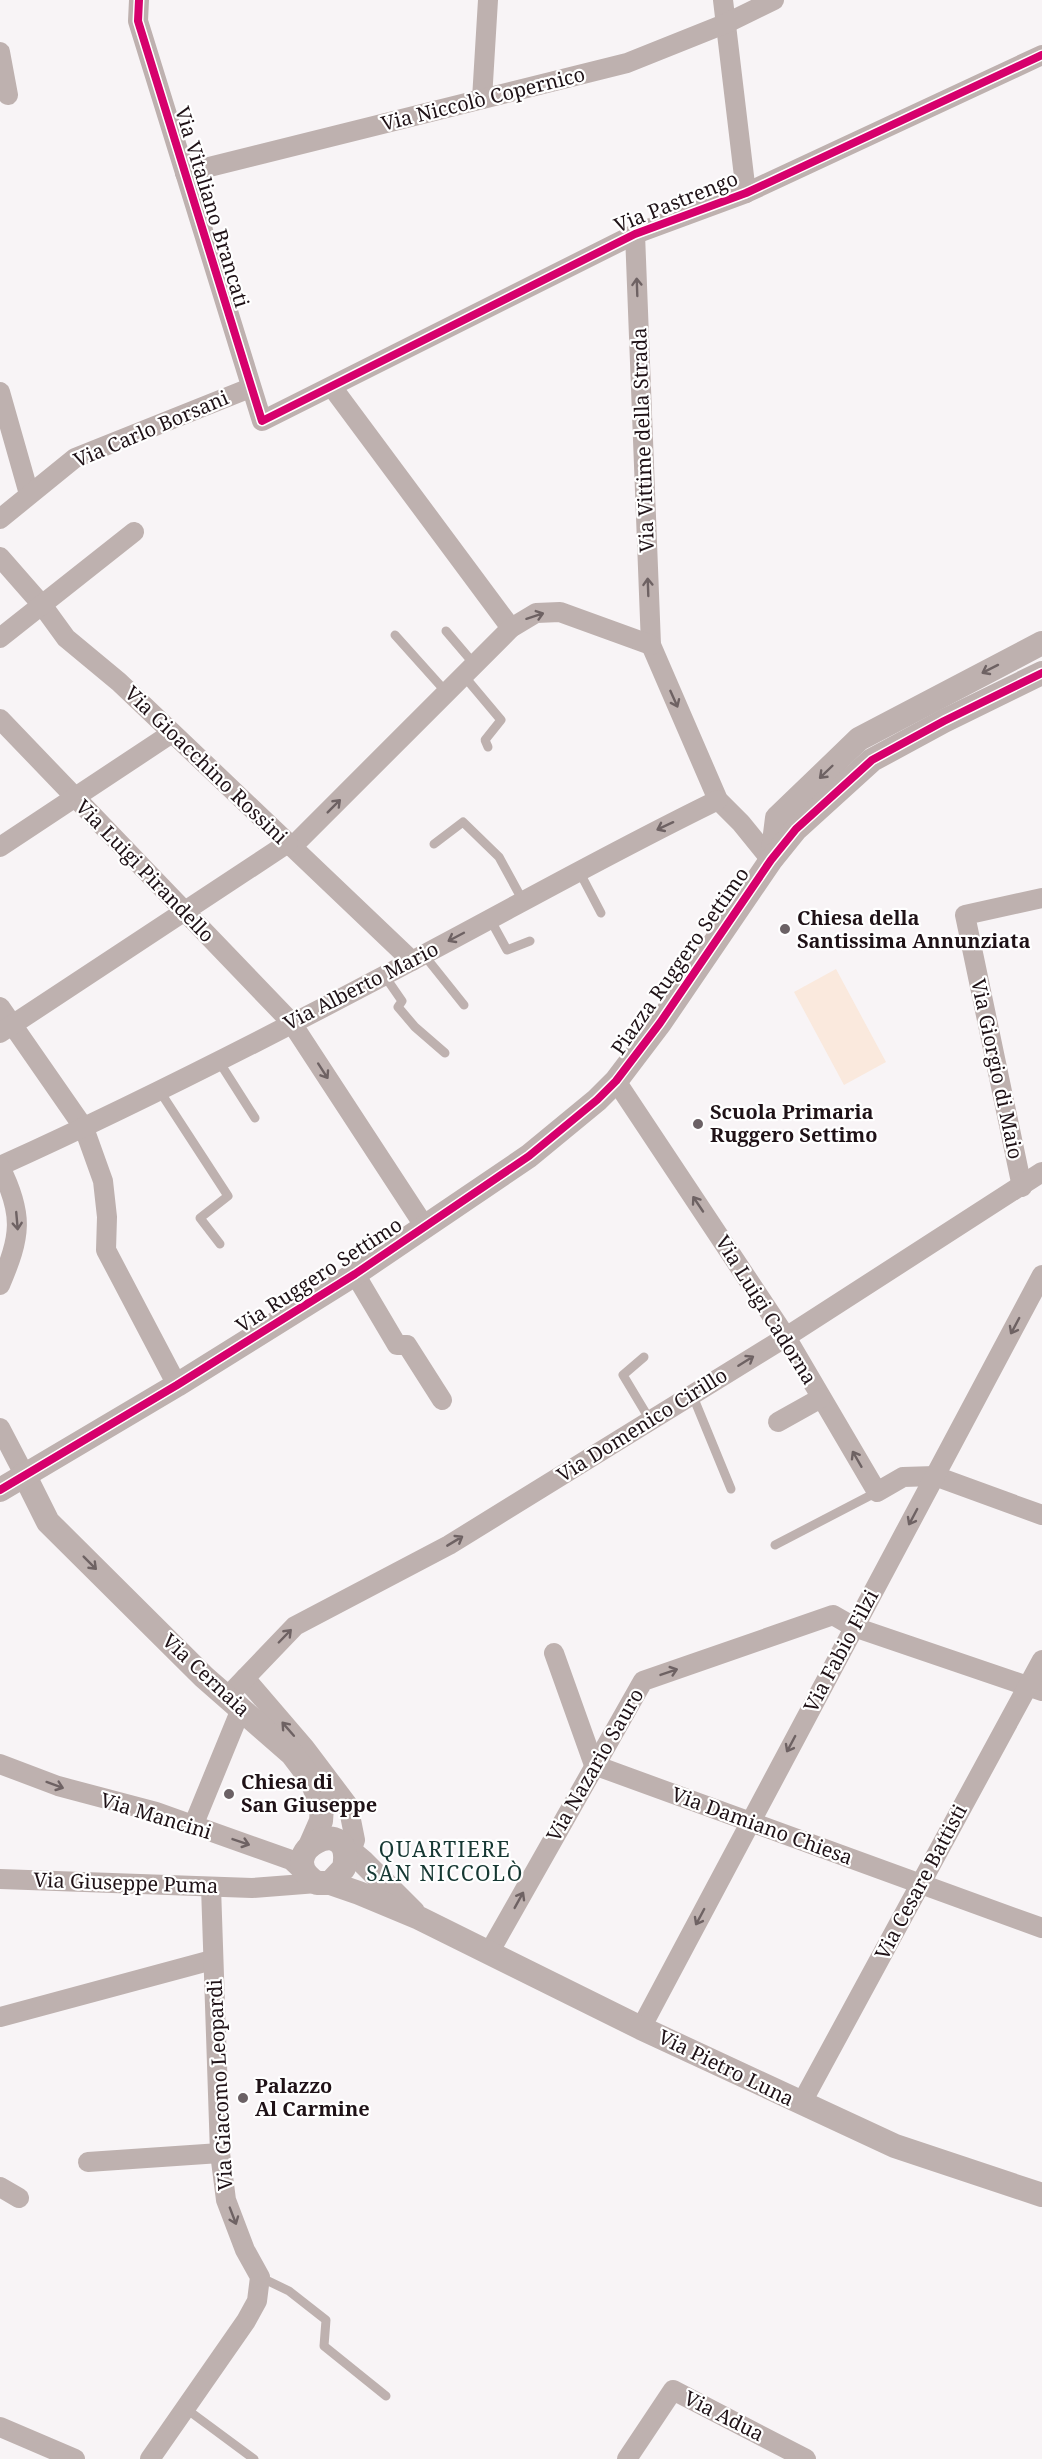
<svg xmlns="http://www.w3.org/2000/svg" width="1042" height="2459" viewBox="0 0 1042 2459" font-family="'Noto Serif',serif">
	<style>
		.garden { fill: #fae9dd }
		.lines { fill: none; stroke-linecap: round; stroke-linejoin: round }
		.service { stroke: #beb1af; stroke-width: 9 }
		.minor { stroke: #beb1af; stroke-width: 20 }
		.tertiary { stroke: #beb1af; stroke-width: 24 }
		.cycleway-casing { stroke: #fff; stroke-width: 11 }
		.cycleway { stroke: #d6006c; stroke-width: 8 }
		.oneway { stroke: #6e6263 }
		.poi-dot { fill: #6b6165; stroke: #fff; stroke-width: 2 }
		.labels { text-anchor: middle; stroke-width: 4.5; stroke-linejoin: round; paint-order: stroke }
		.street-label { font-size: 20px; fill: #1f1217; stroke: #fff }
		.poi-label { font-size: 20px; font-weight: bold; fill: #1f1217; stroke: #fff; text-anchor: start }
		.neighbourhood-label { font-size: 21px; letter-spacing: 1.5px; fill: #163833; stroke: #fff }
	</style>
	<rect width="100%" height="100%" fill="#f8f4f6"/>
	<!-- garden -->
	<path class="garden" d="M836,969L886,1062L844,1085L794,992Z"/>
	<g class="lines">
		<!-- service -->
		<g class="service">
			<path d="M446,631L475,665"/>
			<path d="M395,635L447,693"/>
			<path d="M464,676L501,720L485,740L488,747"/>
			<path d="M434,844L463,822L499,857L523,901"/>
			<path d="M579,871L601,913"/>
			<path d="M490,919L507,950L530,941"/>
			<path d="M424,955L464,1005"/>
			<path d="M384,975L402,1001L398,1007L415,1027L445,1053"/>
			<path d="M218,1060L255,1118"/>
			<path d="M159,1090L228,1196L200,1218L220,1244"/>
			<path d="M644,1357L623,1375L650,1420"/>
			<path d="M692,1394L731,1489"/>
			<path d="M775,1545L877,1492"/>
			<path d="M260,2277L289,2291L326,2320L324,2346L386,2396"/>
			<path d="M185,2408L254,2459"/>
		</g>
		<!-- minor -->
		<g class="minor">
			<path d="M139,0L138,21L262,421L635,234L746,193L1042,55"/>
			<path d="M723,0L746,193"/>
			<path d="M0,52L8,95"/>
			<path d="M482,99L488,0"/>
			<path d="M185,173L627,63L727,23L774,0"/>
			<path d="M635,234L651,645L718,800L741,823L771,860"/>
			<path d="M332,387L511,628"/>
			<path d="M0,392L29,494"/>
			<path d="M0,519L75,458L250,388"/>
			<path d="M0,557L42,605L66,638L119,682L412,961"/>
			<path d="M0,638L134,532"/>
			<path d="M0,719L291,1022L425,1227"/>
			<path d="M0,847L172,733"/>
			<path d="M292,847L511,628L536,613L560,612L651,645"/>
			<path d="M0,1007L84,1128L103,1181L107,1217L106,1250L177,1385"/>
			<path d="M0,1033L288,843"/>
			<path d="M616,1081L786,1337L877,1492L903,1477L935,1476L1042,1515"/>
			<path d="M0,1166C144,1101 286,1028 425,954C523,902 619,848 718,800"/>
			<path d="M0,1167C24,1215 21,1236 0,1285"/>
			<path d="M1022,1187L965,915L1042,898"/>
			<path d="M355,1274L397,1345H407L442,1400"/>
			<path d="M778,1422L821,1398"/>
			<path d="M0,1428L24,1474"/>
			<path d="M554,1653L594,1765L1042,1928"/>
			<path d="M245,1678L305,1748L348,1805L355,1840L347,1863"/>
			<path d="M227,1697L295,1626L449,1545L786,1337L1042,1172"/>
			<path d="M0,1764L58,1786L156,1812L291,1860L307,1875"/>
			<path d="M193,1826L241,1709"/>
			<path d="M0,1879L252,1888L317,1883"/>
			<path d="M490,1951L643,1681L833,1615L854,1627L1042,1691"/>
			<path d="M0,2017L212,1960"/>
			<path d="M641,2028L1042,1275"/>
			<path d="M801,2104L1042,1660"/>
			<path d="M88,2162L220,2153"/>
			<path d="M0,2187L19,2198"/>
			<path d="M0,2427L75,2459"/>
			<path d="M150,2459L246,2321L257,2301L260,2277L245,2250L226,2200L220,2153L211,1887"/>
			<path d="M627,2459L673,2390L806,2459"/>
		</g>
		<!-- tertiary -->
		<g class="tertiary">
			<path d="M772,858L777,818L859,739L1042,643"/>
			<path d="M24,1474L48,1522L204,1677L292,1754L311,1779L322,1807L321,1821L310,1846"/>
			<path d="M0,1490L177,1385L355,1274L529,1156L597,1100L616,1081L660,1023L771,860L796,829L872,760L944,721L1042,673"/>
			<path d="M338,1841L363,1862L413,1912"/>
			<path d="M330,1883L344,1868C356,1808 268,1853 317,1883H330L359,1893L419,1918L641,2028L895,2146L1042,2195"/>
		</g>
		<defs>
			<g id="cycleway">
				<path d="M139,0L138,21L262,421L635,234L746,193L1042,55"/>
				<path d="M0,1490L177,1385L355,1274L529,1156L597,1100L616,1081L660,1023L771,860L796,829L872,760L944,721L1042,673"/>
			</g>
		</defs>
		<!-- cycleway casing -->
		<use href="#cycleway" class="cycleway-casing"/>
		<!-- cycleway -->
		<use href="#cycleway" class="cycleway"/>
	</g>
	<!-- one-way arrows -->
	<defs><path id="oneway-shaft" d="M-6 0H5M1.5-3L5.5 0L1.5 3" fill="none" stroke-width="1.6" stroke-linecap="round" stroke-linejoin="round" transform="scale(1.5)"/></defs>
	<g class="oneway">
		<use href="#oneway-shaft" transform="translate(637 287) rotate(-92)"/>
		<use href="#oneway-shaft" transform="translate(648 587) rotate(-92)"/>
		<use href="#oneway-shaft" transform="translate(535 616) rotate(-18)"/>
		<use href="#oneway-shaft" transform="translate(990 669) rotate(153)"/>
		<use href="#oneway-shaft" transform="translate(674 699) rotate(66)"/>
		<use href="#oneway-shaft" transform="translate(826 772) rotate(136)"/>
		<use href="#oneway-shaft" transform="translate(334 806) rotate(-45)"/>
		<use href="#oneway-shaft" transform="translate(665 826) rotate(155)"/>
		<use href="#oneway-shaft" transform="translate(456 937) rotate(152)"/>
		<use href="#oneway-shaft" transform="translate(323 1071) rotate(57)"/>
		<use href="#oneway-shaft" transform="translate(698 1204) rotate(-124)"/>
		<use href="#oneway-shaft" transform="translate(17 1221) rotate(85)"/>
		<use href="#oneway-shaft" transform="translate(1015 1326) rotate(118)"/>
		<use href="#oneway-shaft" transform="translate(746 1361) rotate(-32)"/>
		<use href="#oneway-shaft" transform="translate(857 1459) rotate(-120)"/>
		<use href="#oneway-shaft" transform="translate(913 1517) rotate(118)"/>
		<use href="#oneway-shaft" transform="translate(455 1541) rotate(-31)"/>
		<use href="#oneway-shaft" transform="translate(90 1563) rotate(45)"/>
		<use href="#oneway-shaft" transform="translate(285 1636) rotate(-46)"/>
		<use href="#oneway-shaft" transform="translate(669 1672) rotate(-19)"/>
		<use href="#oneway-shaft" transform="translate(288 1729) rotate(-131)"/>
		<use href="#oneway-shaft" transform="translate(791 1744) rotate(118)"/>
		<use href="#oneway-shaft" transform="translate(55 1785) rotate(20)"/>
		<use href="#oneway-shaft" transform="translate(241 1842) rotate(19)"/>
		<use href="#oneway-shaft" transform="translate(519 1900) rotate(-61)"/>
		<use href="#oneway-shaft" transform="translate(700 1917) rotate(118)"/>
		<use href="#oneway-shaft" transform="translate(233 2216) rotate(69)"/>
	</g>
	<!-- markers -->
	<g class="poi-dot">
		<circle cx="785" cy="929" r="6"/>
		<circle cx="698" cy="1124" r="6"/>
		<circle cx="229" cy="1794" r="6"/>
		<circle cx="243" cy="2098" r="6"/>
	</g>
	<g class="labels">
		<!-- street labels -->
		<g class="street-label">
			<text transform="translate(483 99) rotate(-14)" y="7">Via Niccolò Copernico</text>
			<text transform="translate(676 202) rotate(-22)" y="7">Via Pastrengo</text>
			<text transform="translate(212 207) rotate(73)" y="7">Via Vitaliano Brancati</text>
			<text transform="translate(151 429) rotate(-23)" y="7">Via Carlo Borsani</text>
			<text transform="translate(643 440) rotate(-92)" y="7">Via Vittime della Strada</text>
			<text transform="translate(206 765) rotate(44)" y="7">Via Gioacchino Rossini</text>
			<text transform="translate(145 871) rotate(46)" y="7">Via Luigi Pirandello</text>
			<text transform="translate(680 961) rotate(-55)" y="7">Piazza Ruggero Settimo</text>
			<text transform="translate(361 986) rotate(-27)" y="7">Via Alberto Mario</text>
			<text transform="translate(997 1069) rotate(78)" y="7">Via Giorgio di Maio</text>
			<text transform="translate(319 1275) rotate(-33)" y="7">Via Ruggero Settimo</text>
			<text transform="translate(766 1310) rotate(58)" y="7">Via Luigi Cadorna</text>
			<text transform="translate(642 1425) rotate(-32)" y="7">Via Domenico Cirillo</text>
			<text transform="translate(841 1651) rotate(-62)" y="7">Via Fabio Filzi</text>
			<text transform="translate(206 1675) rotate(43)" y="7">Via Cernaia</text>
			<text transform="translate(595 1765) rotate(-60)" y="7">Via Nazario Sauro</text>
			<text transform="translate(156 1816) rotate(17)" y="7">Via Mancini</text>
			<text transform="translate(762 1826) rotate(20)" y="7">Via Damiano Chiesa</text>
			<text transform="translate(921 1882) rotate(-62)" y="7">Via Cesare Battisti</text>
			<text transform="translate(126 1883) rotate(2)" y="7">Via Giuseppe Puma</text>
			<text transform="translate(726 2068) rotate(26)" y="7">Via Pietro Luna</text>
			<text transform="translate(220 2085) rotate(-93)" y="7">Via Giacomo Leopardi</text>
			<text transform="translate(724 2416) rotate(27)" y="7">Via Adua</text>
		</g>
		<!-- poi labels -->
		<g class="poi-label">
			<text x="797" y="925">Chiesa della<tspan x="797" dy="23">Santissima Annunziata</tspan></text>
			<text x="710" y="1119">Scuola Primaria<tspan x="710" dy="23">Ruggero Settimo</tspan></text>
			<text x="241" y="1789">Chiesa di<tspan x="241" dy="23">San Giuseppe</tspan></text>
			<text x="255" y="2093">Palazzo<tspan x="255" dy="23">Al Carmine</tspan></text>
		</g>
		<!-- neighbourhood labels -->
		<g class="neighbourhood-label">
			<text x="445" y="1857">QUARTIERE<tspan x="445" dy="24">SAN NICCOLÒ</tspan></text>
		</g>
	</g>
</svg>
